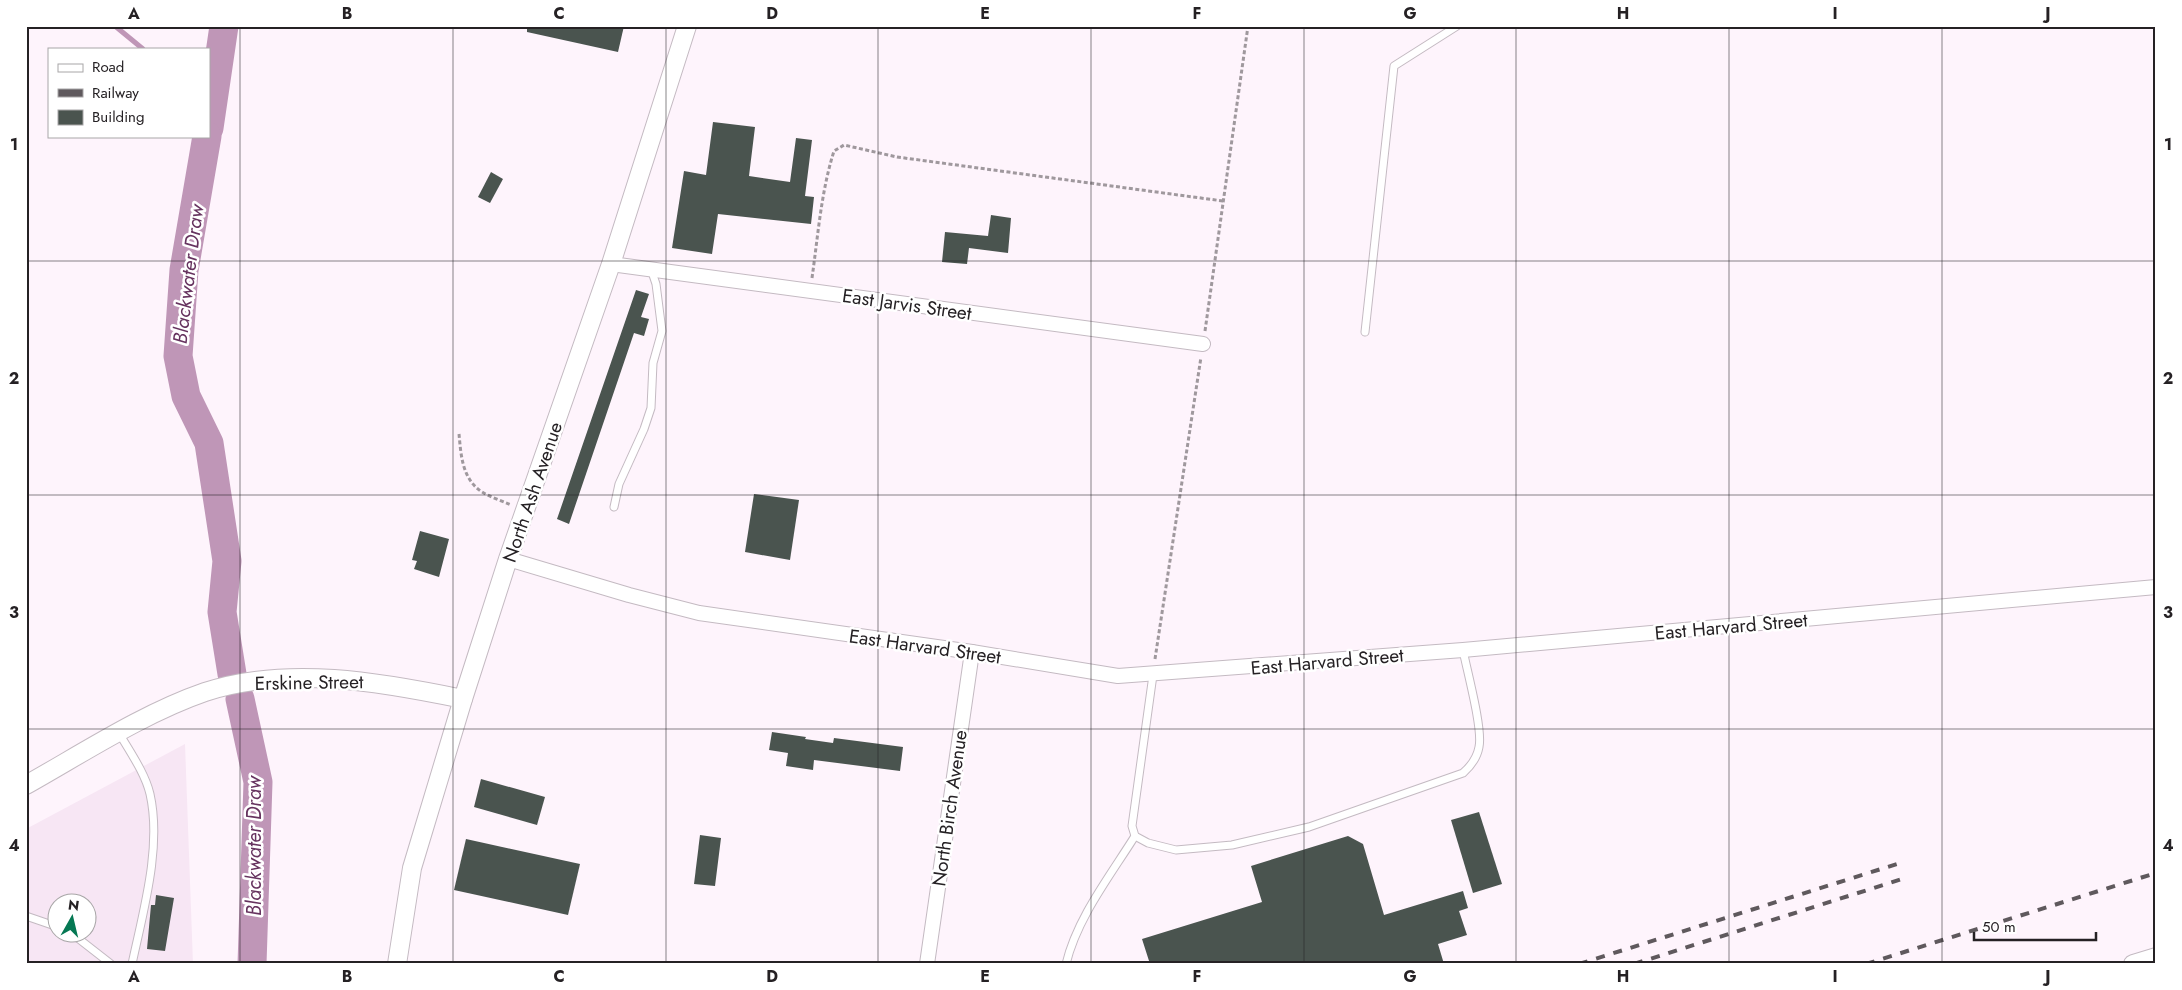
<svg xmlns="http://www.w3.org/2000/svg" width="2182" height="990" viewBox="0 0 2182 990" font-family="Jost,sans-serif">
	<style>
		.built { fill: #f7e6f4; fill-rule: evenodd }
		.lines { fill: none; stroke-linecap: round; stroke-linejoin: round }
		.stream { stroke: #bf96b7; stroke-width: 5 }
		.river { stroke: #bf96b7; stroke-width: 29 }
		.building { fill: #4a544f }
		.service-casing { stroke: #c4bac2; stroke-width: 9 }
		.minor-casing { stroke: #c4bac2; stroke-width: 16 }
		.tertiary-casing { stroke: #c4bac2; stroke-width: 20 }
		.path { stroke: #9f989d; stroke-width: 3; stroke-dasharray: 4 2.5; stroke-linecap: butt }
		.service { stroke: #fff; stroke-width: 7 }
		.minor { stroke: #fff; stroke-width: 14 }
		.tertiary { stroke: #fff; stroke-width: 18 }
		.rail { stroke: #5f595d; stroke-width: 4; stroke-dasharray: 9 9; stroke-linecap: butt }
		.grid { fill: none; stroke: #252124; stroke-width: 1; stroke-opacity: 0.55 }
		.labels { text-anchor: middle; stroke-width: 5; stroke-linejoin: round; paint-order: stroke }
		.street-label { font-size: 19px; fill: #252124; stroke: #fff }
		.water-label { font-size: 20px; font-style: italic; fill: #66335f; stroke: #fff }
		.neatline { fill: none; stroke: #252124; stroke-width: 2 }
		.grid-label { font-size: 16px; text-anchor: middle; font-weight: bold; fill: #252124 }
	</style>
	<rect width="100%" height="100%" fill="#fef4fc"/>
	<!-- built -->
	<path class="built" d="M185,744L193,964H26V829ZM58,902H88V932H58Z"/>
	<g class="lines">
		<!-- stream -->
		<g class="stream">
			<path d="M115,26L143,49"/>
			<path d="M206,136L207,138"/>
		</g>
		<!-- river -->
		<g class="river">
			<path d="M209,128L224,26"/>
			<path d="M207,136L184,270L178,356L186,396L209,443L227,561L222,612L232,674"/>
			<path d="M240,699L258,782L252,964"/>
		</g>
	</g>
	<!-- building -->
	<g class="building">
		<path d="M527,26H624L618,52L527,32Z"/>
		<path d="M713,122L755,127L749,176L790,182L796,138L812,140L805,196L814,197L811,224L718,214L712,254L672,248L684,171L706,175Z"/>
		<path d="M491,172L503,179L490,203L478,197Z"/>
		<path d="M991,215L1011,218L1008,253L969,248L967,264L942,262L945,232L988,236Z"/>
		<path d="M636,290L649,294L641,317L649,319L644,336L634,333L569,524L557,519Z"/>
		<path d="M754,494L799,500L790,560L745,552Z"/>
		<path d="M420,531L449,539L439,577L414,569L417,561L412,560Z"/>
		<path d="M772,732L806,737L805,739L833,743L834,738L903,747L900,771L814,760L813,770L786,766L788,753L769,750Z"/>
		<path d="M481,779L545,797L537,825L474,807Z"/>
		<path d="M1479,812L1502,884L1473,893L1451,820Z"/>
		<path d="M700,835L721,838L715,886L694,884Z"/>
		<path d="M1348,836L1363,844L1384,915L1463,891L1468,908L1459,911L1467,935L1438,944L1444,964H1150L1142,939L1262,902L1251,866Z"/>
		<path d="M466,839L580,864L568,915L454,890Z"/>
		<path d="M156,895L174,898L165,951L147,949L151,905H155Z"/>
	</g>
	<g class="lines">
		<defs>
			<g id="service">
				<path d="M1365,332L1394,66L1457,26"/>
				<path d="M614,507L619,484L644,429L651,408L653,363L662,331L656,284L651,269"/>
				<path d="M1153,675L1132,826L1135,836L1148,843L1176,850L1232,845L1309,827L1463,773C1471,766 1477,758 1479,747C1483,729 1467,671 1463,650"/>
				<path d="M119,733C130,752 145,773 150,794C162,847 143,912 132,964"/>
				<path d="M26,916L58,927"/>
				<path d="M70,932L111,964"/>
				<path d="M1066,964C1077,918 1110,876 1135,836"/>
			</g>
			<g id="minor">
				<path d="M611,264L1203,344"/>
				<path d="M508,559L629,595L699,613L972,652L1118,676L1463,650L2156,587"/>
				<path d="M927,964L972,652"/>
			</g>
			<g id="tertiary">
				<path d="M26,785C83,753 144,713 205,692C287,665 381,682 463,699"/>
				<path d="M397,964L412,868L463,699L508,559L611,264L687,26"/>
				<path d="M2133,964L2156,957"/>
			</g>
		</defs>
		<!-- service casing -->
		<use href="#service" class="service-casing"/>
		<!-- minor casing -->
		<use href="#minor" class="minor-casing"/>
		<!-- tertiary casing -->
		<use href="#tertiary" class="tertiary-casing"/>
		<!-- path -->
		<g class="path">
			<path d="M812,278C818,236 821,192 834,151L844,145L897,157L1223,201"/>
			<path d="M1205,331L1248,26"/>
			<path d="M459,434C461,455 462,479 482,492C490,497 502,501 511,505"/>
			<path d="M1155,659L1201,357"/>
		</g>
		<!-- service -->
		<use href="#service" class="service"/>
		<!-- minor -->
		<use href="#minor" class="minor"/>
		<!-- tertiary -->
		<use href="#tertiary" class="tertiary"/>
		<!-- rail -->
		<g class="rail">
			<path d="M1579,964L1897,864"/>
			<path d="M1634,964L1902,879"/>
			<path d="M1866,964L2156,873"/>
		</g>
	</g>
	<!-- grid -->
	<path class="grid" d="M240,26V964M453,26V964M666,26V964M878,26V964M1091,26V964M1304,26V964M1516,26V964M1729,26V964M1942,26V964M26,261H2156M26,495H2156M26,729H2156"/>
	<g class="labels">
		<!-- street labels -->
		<g class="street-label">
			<text transform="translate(907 304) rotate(8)" y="7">East Jarvis Street</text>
			<text transform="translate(532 492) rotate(-71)" y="7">North Ash Avenue</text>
			<text transform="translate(1731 626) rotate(-5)" y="7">East Harvard Street</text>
			<text transform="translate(925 646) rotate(8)" y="7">East Harvard Street</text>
			<text transform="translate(1327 661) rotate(-5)" y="7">East Harvard Street</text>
			<text transform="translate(309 682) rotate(-1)" y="7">Erskine Street</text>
			<text transform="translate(949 808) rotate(-82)" y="7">North Birch Avenue</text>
		</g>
		<!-- water labels -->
		<g class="water-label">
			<text transform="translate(188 274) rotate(-83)" y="7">Blackwater Draw</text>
			<text transform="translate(254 846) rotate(-90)" y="7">Blackwater Draw</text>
		</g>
	</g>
	<!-- border -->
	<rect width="2182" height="990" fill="none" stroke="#ffffff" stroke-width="55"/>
	<!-- legend -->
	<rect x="48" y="48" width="162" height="90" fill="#ffffff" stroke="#a8a6a7"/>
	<rect x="58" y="64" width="25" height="8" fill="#ffffff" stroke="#a8a6a7"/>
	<text x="92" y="72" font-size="15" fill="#252124">Road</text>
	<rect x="58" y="89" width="25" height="8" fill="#5f595d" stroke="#a8a6a7"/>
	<text x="92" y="98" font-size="15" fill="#252124">Railway</text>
	<rect x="58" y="110" width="25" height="15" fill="#4a544f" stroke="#a8a6a7"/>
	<text x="92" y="122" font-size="15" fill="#252124">Building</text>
	<!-- north arrow -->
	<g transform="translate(72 918) rotate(8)"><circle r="24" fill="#ffffff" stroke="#a8a6a7"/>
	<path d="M0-4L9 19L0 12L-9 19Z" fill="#057853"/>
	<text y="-8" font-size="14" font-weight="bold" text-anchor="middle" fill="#252124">N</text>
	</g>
	<!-- scale -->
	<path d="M1974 932v8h122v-8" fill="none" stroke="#252124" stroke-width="2.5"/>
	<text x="1982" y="932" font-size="15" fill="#252124" stroke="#ffffff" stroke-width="4" paint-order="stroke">50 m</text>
	<rect x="28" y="28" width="2126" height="934" class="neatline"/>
	<g class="grid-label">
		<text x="134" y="19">A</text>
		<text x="347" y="19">B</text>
		<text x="559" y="19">C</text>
		<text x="772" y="19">D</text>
		<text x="985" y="19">E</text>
		<text x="1197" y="19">F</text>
		<text x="1410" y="19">G</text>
		<text x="1623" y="19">H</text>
		<text x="1835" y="19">I</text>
		<text x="2048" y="19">J</text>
		<text x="14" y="150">1</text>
		<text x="2168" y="150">1</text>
		<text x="14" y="384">2</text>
		<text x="2168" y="384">2</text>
		<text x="14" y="618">3</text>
		<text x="2168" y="618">3</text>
		<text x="14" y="851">4</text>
		<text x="2168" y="851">4</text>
		<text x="134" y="982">A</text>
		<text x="347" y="982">B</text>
		<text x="559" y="982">C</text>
		<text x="772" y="982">D</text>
		<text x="985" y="982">E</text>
		<text x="1197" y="982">F</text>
		<text x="1410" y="982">G</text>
		<text x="1623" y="982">H</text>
		<text x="1835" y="982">I</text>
		<text x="2048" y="982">J</text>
	</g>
</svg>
